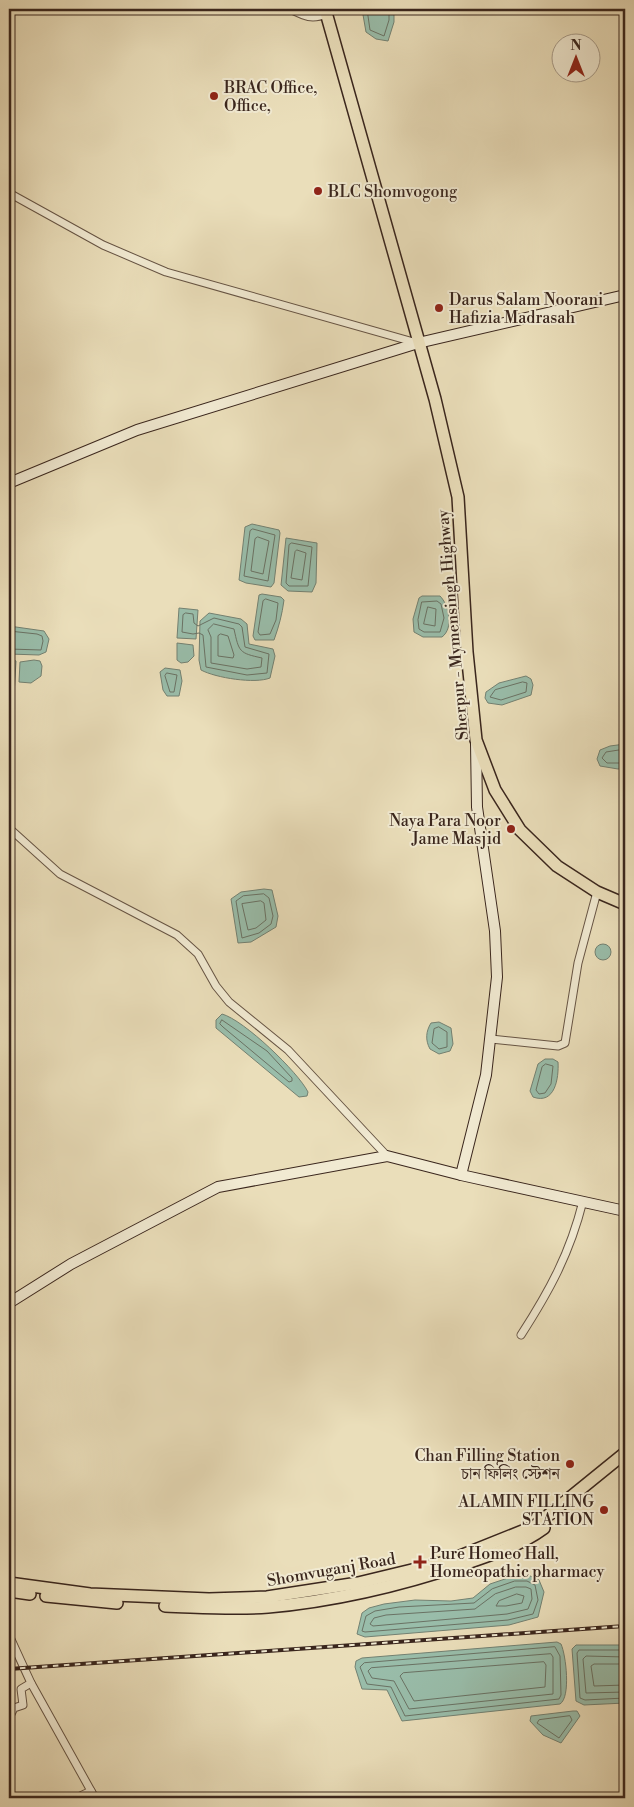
<svg xmlns="http://www.w3.org/2000/svg" width="634" height="1807" viewBox="0 0 634 1807" font-family="'Libre Bodoni','Noto Serif Bengali',serif">
	<style>
		.water { fill: #99bdaa; stroke: #738172 }
		.lines { fill: none; stroke-linecap: round; stroke-linejoin: round }
		.shore { stroke: #6a7264; stroke-width: 1 }
		.street-casing { stroke: #665444; stroke-width: 9 }
		.secondary-casing { stroke: #3a261d; stroke-width: 12 }
		.primary-casing { stroke: #3a261d; stroke-width: 14 }
		.street { stroke: #f1ead2; stroke-width: 7 }
		.secondary { stroke: #f1ead2; stroke-width: 10 }
		.primary { stroke: #eadeba; stroke-width: 11 }
		.rail-casing { stroke: #3a261d; stroke-width: 4 }
		.rail { stroke: #f1ead2; stroke-width: 2; stroke-dasharray: 5.5; stroke-linecap: butt }
		.poi-dot { fill: #8f2418; stroke: #f1ead2; stroke-width: 2 }
		.labels { text-anchor: middle; stroke-width: 4; stroke-linejoin: round; paint-order: stroke }
		.poi-label { font-size: 16px; fill: #3a261d; stroke: #f1ead2; text-anchor: start }
		.street-label { font-size: 16px; fill: #3a261d; stroke: #f1ead2 }
	</style>
	<rect width="100%" height="100%" fill="#eadeba"/>
	<filter id="stains"><feTurbulence type="fractalNoise" baseFrequency=".004" numOctaves="4"/><feColorMatrix values="0 0 0 0 .2 0 0 0 0 .09 0 0 0 0 .02 0 0 0 .5 -.17"/></filter>
	<radialGradient id="worn" r=".72"><stop offset=".6" stop-color="#630" stop-opacity="0"/><stop offset="1" stop-color="#630" stop-opacity=".3"/></radialGradient>
	<!-- water -->
	<g class="water">
		<path d="M362,9H394V22L388,41L376,39L366,32Z"/>
		<path d="M252,524L279,530L280,533L274,583L271,587L246,583L239,580L245,527Z"/>
		<path d="M286,538L317,543L316,583L312,592L288,591L281,585Z"/>
		<path d="M262,594L281,597L284,600C282,615 279,626 274,640H255L253,636L259,595Z"/>
		<path d="M422,596H440C449,605 454,628 442,637H423L414,632L413,619L419,598Z"/>
		<path d="M179,608L198,610L196,639L177,638Z"/>
		<path d="M209,613L241,619L247,624L249,644L273,649L275,656L270,678C255,684 216,678 201,670L199,660L200,621Z"/>
		<path d="M9,626L44,631L49,639L46,652L39,655L9,654Z"/>
		<path d="M177,643L193,645L194,656L188,662L181,663L177,660Z"/>
		<path d="M9,657L16,661L14,695L9,698Z"/>
		<path d="M34,660L40,661L42,666L41,676L31,683L19,682L20,662Z"/>
		<path d="M165,668L180,670L182,681L179,696H167L163,690L160,672Z"/>
		<path d="M526,676L531,679L533,685L531,695L502,705L488,703L485,698L486,692L499,683Z"/>
		<path d="M625,744V768L618,769L600,766L597,759L600,750L610,746Z"/>
		<path d="M264,889L272,890L278,916L276,927L251,942L238,943L231,899L241,892Z"/>
		<circle cx="603" cy="952" r="8"/>
		<path d="M222,1014C244,1020 298,1072 308,1092L307,1096L299,1097L216,1028V1020Z"/>
		<path d="M439,1022L451,1028L453,1044L450,1051L439,1054L430,1049C425,1040 426,1031 431,1023Z"/>
		<path d="M545,1059H553L558,1062C559,1078 555,1105 533,1097L530,1091L538,1064Z"/>
		<path d="M528,1575L539,1580L544,1592L538,1617L509,1625L365,1637L357,1634L362,1613L369,1608L384,1604L415,1600L451,1601L473,1598L490,1584L514,1576Z"/>
		<path d="M557,1642L561,1644C566,1655 571,1697 560,1704L402,1721L387,1690L362,1689L355,1667L356,1661L362,1658Z"/>
		<path d="M576,1645H623L625,1647V1703L584,1705L576,1701L572,1649Z"/>
		<path d="M573,1711H577L580,1716L561,1743L543,1735L530,1721L531,1716Z"/>
	</g>
	<g class="lines">
		<!-- shore -->
		<g class="shore">
			<path d="M367,9L370,30L384,36L389,20V9"/>
			<path d="M253,529L275,535L268,581L244,576L250,531Z"/>
			<path d="M258,537L269,541L263,574L251,571L255,539Z"/>
			<path d="M292,543L312,547L308,586H289L286,583L289,545Z"/>
			<path d="M297,550L306,553L302,580L291,578L295,552Z"/>
			<path d="M266,599L278,603L276,620L270,634L260,635L258,632L263,601Z"/>
			<path d="M422,602L437,601L441,604L444,618L440,632H424L419,629L418,620Z"/>
			<path d="M428,607L436,609L435,626L424,624Z"/>
			<path d="M186,613L193,614L194,623L198,626L214,618L239,624L242,627L245,647L269,654L267,673L247,675L206,667L203,635L199,633L193,634L182,632L183,615Z"/>
			<path d="M214,624L234,629C239,652 239,653 262,658L261,667L247,669L211,663V637L208,630Z"/>
			<path d="M9,631L37,634L42,636L43,641L41,650L9,649"/>
			<path d="M221,634L228,636L234,655L233,658L218,656V636Z"/>
			<path d="M167,673L177,675L174,692H170L165,676Z"/>
			<path d="M523,682L527,683L526,692L501,700L490,697L495,690Z"/>
			<path d="M625,749L606,752L602,758L607,763H625"/>
			<path d="M264,894L269,898L273,916L271,924L259,933L242,938L236,901L243,896Z"/>
			<path d="M261,901L264,903L266,920L256,928L248,930L242,904Z"/>
			<path d="M222,1020L267,1051L292,1078V1081L289,1082L223,1027L220,1024Z"/>
			<path d="M439,1027L447,1032V1047L439,1049L432,1043L434,1029Z"/>
			<path d="M546,1064L553,1066L551,1084L545,1093L539,1094L536,1090L542,1067Z"/>
			<path d="M515,1581H527L535,1585L538,1600L533,1614L508,1620L365,1632L362,1631L366,1616L375,1611L399,1607L474,1603L492,1589Z"/>
			<path d="M516,1587H526L531,1589L532,1599L528,1609L507,1614L373,1626L370,1624L374,1618L386,1615L475,1609L495,1594Z"/>
			<path d="M517,1594L524,1596L522,1603L506,1606H496L499,1601Z"/>
			<path d="M555,1647L560,1656L561,1695L559,1699L405,1716L391,1687L367,1684L360,1667L364,1663Z"/>
			<path d="M625,1650H579L577,1653L580,1698L585,1700L625,1698"/>
			<path d="M551,1654L553,1657V1694L409,1709L394,1681L372,1678L368,1671L371,1668Z"/>
			<path d="M625,1657L586,1656L583,1659L586,1693L625,1692"/>
			<path d="M544,1662L546,1665L545,1687L414,1701L400,1676L403,1673Z"/>
			<path d="M625,1664H594L591,1666L594,1686L625,1685"/>
			<path d="M570,1716L572,1720L559,1738L537,1723L539,1720Z"/>
		</g>
		<defs>
			<g id="street">
				<path d="M290,9C304,16 311,20 327,14"/>
				<path d="M9,193L103,245L166,272L417,343"/>
				<path d="M9,828L60,874L177,935L198,954L216,986L229,1002L288,1050L387,1156"/>
				<path d="M491,1039L558,1046L565,1043L578,963L597,892"/>
				<path d="M521,1335C550,1290 570,1253 583,1201"/>
				<path d="M9,1635L31,1683L95,1798"/>
				<path d="M9,1718L14,1708L23,1705L21,1689L31,1683"/>
				<path d="M76,1798L91,1791"/>
			</g>
			<g id="secondary">
				<path d="M9,483L137,430L418,343L625,295"/>
				<path d="M461,1175L486,1075L497,977L495,931L477,807L476,743"/>
				<path d="M9,1303L71,1264L218,1187L387,1156L461,1175L625,1211"/>
			</g>
			<g id="primary">
				<path d="M325,9L435,399L458,497L467,652L476,740L495,790L520,830L557,866L597,892L625,904"/>
				<path d="M9,1583L90,1594L209,1599L267,1597L358,1583L445,1562L535,1526L625,1453"/>
				<path d="M9,1591L30,1594"/>
				<path d="M46,1596L117,1603"/>
				<path d="M165,1606C199,1607 234,1610 268,1607C334,1601 402,1585 464,1564C491,1555 521,1545 544,1528"/>
			</g>
		</defs>
		<!-- street casing -->
		<use href="#street" class="street-casing"/>
		<!-- secondary casing -->
		<use href="#secondary" class="secondary-casing"/>
		<!-- primary casing -->
		<use href="#primary" class="primary-casing"/>
		<!-- street -->
		<use href="#street" class="street"/>
		<!-- secondary -->
		<use href="#secondary" class="secondary"/>
		<!-- primary -->
		<use href="#primary" class="primary"/>
		<defs>
			<path id="rail" d="M9,1669L625,1626"/>
		</defs>
		<!-- rail casing -->
		<use href="#rail" class="rail-casing"/>
		<!-- rail -->
		<use href="#rail" class="rail"/>
	</g>
	<!-- markers -->
	<g class="poi-dot">
		<circle cx="214" cy="96" r="5"/>
		<circle cx="318" cy="191" r="5"/>
		<circle cx="439" cy="308" r="5"/>
		<circle cx="511" cy="829" r="5"/>
		<circle cx="570" cy="1464" r="5"/>
		<circle cx="604" cy="1510" r="5"/>
		<path d="M417.5 1554.5h5v5h5v5h-5v5h-5v-5h-5v-5h5z"/>
	</g>
	<g class="labels">
		<!-- poi labels -->
		<g class="poi-label">
			<text x="224" y="93">BRAC Office,<tspan x="224" dy="18">Office,</tspan></text>
			<text x="328" y="197">BLC Shomvogong</text>
			<text x="449" y="305">Darus Salam Noorani<tspan x="449" dy="18">Hafizia Madrasah</tspan></text>
			<text x="501" y="826" text-anchor="end">Naya Para Noor<tspan x="501" dy="18">Jame Masjid</tspan></text>
			<text x="560" y="1461" text-anchor="end">Chan Filling Station<tspan x="560" dy="18">চান ফিলিং স্টেশন</tspan></text>
			<text x="594" y="1507" text-anchor="end">ALAMIN FILLING<tspan x="594" dy="18">STATION</tspan></text>
			<text x="430" y="1559">Pure Homeo Hall,<tspan x="430" dy="18">Homeopathic pharmacy</tspan></text>
		</g>
		<!-- street labels -->
		<g class="street-label">
			<text transform="translate(452 625) rotate(-95)" y="6">Sherpur - Mymensingh Highway</text>
			<text transform="translate(331 1569) rotate(-10)" y="6">Shomvuganj Road</text>
		</g>
	</g>
	<!-- margin -->
	<rect width="634" height="1807" fill="none" stroke="#eadeba" stroke-width="30"/>
	<rect x="10" y="10" width="614" height="1787" fill="none" stroke="#3a261d" stroke-width="2.5"/>
	<rect x="15" y="15" width="604" height="1777" fill="none" stroke="#3a261d"/>
	<!-- north arrow -->
	<g transform="translate(576 58)"><circle r="24" fill="#f1ead2" stroke="#a89c8a"/>
	<path d="M0-4L9 19L0 12L-9 19Z" fill="#8f2418"/>
	<text y="-8" font-size="14" font-weight="bold" text-anchor="middle" fill="#3a261d">N</text>
	</g>
	<rect width="100%" height="100%" filter="url(#stains)"/>
	<rect width="100%" height="100%" fill="url(#worn)"/>
</svg>
